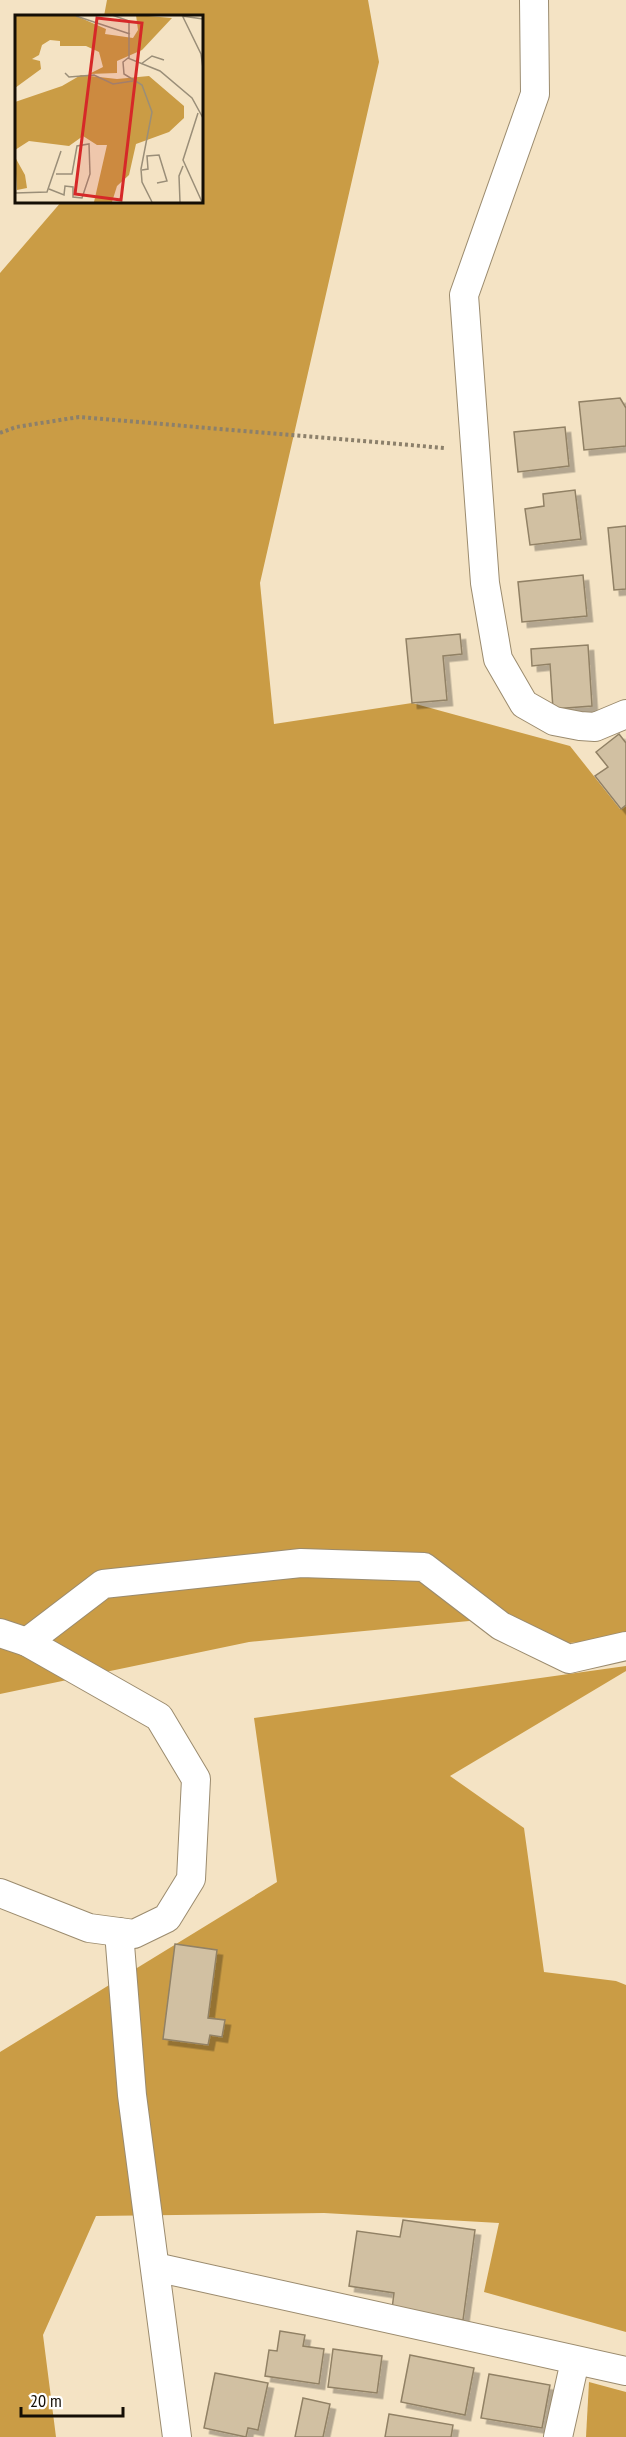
<svg xmlns="http://www.w3.org/2000/svg" width="626" height="2437" viewBox="0 0 626 2437" font-family="'PT Sans Narrow',sans-serif">
	<style>
		.forest { fill: #ca9c45 }
		.building { fill: #d1c0a2; stroke: #918165; stroke-width: 1.5; filter: url(#shadow) }
		.lines { fill: none; stroke-linecap: round; stroke-linejoin: round }
		.street-casing { stroke: #9b8b6e; stroke-width: 30 }
		.path { stroke: #8c806b; stroke-width: 4; stroke-dasharray: 3 3; stroke-linecap: butt }
		.street { stroke: #fff; stroke-width: 28 }
		.inset-road { fill: none; stroke: #9a8e78; stroke-width: 1.5 }
		.view { fill: #d62828; fill-opacity: 0.15; stroke: #d62828; stroke-width: 3 }
		.inset-edge { fill: none; stroke: #140e05; stroke-width: 3 }
	</style>
	<defs>
		<filter id="shadow"><feDropShadow dx="5.5" dy="5.5" stdDeviation="0" flood-color="#0004"/></filter>
	</defs>
	<rect width="100%" height="100%" fill="#f4e3c4"/>
	<!-- forest -->
	<g class="forest">
		<path d="M107,0H368L379,62L260,583L274,724L412,703L570,746L620,809L626,806V1640L529,1645L490,1619L249,1642L0,1694V273L62,201H201V16H104Z"/>
		<path d="M626,1666V1671L450,1776L524,1828L544,1972L616,1981L626,1985V2332L484,2292L499,2223L324,2213L96,2216L43,2335L56,2437H0V2052L277,1882L254,1718Z"/>
		<path d="M589,2382L626,2392V2437H586Z"/>
	</g>
	<!-- building -->
	<g class="building">
		<path d="M620,398L626,408V446L584,450L579,402Z"/>
		<path d="M565,427L569,466L518,472L514,432Z"/>
		<path d="M575,490L581,539L530,545L525,509L544,506L543,494Z"/>
		<path d="M626,526V589L614,590L608,528Z"/>
		<path d="M583,575L587,616L522,622L518,582Z"/>
		<path d="M460,634L462,654L443,656L447,700L412,703L406,639Z"/>
		<path d="M588,645L592,706L553,709L550,664L532,666L531,649Z"/>
		<path d="M619,734L626,743V805L621,809L595,776L608,767L596,752Z"/>
		<path d="M175,1944L217,1950L208,2018L225,2020L222,2037L210,2035L208,2045L163,2039Z"/>
		<path d="M403,2220L475,2230L463,2320L392,2309L394,2293L349,2286L357,2231L400,2237Z"/>
		<path d="M280,2331L305,2335L303,2346L324,2349L319,2384L265,2376L269,2350L277,2351Z"/>
		<path d="M333,2349L382,2356L377,2393L328,2387Z"/>
		<path d="M410,2355L474,2368L465,2415L401,2402Z"/>
		<path d="M215,2373L268,2383L258,2430L248,2428L246,2437L204,2428Z"/>
		<path d="M489,2374L550,2385L542,2428L481,2418Z"/>
		<path d="M303,2398L330,2404L323,2437H295Z"/>
		<path d="M389,2414L453,2425L451,2437H385Z"/>
	</g>
	<g class="lines">
		<defs>
			<g id="street">
				<path d="M534,0L535,94L464,295L485,583L498,659L524,704L554,721L580,726L595,727L626,714"/>
				<path d="M0,1633L27,1642L159,1717L196,1779L191,1879L167,1918L134,1934L89,1928L0,1893"/>
				<path d="M27,1642L103,1584L301,1563L424,1567L501,1626L569,1659L626,1646"/>
				<path d="M119,1932L132,2095L177,2437"/>
				<path d="M155,2267L626,2371"/>
				<path d="M558,2437L575,2361"/>
			</g>
		</defs>
		<!-- street casing -->
		<use href="#street" class="street-casing"/>
		<!-- path -->
		<path class="path" d="M0,433L16,427L79,417L445,448"/>
		<!-- street -->
		<use href="#street" class="street"/>
	</g>
	<!-- overview -->
	<g transform="translate(15 15)">
		<rect width="188" height="188" fill="#f4e3c4"/>
		<path d="M0,0H59L91,14L90,19L118,23L123,15L121,0L157,3L127,35L102,46V58L74,59L88,52L84,37L71,31H45V26L35,25L27,30L24,40L17,44L25,46L26,54L0,73ZM66,60L102,64L134,61L169,91V103L154,117L121,129L114,160L102,171L97,187H79L92,130H82L68,121L54,131L14,126L0,135V87L47,71ZM0,142L10,160L12,173L2,175Z" fill="#ca9c45"/>
		<path class="inset-road" d="M97,0L114,6V44M167,0L186,39L188,53M61,1L115,19M167,1L188,4M126,49L137,41L149,45M50,58L54,62L79,60L98,69L118,66M183,98L168,145L187,187M127,155L133,154L132,141L144,140L152,166L142,168M34,174L49,180L50,171L58,172V182L67,183L75,159L74,129L62,131L57,159H41M0,178L32,177L46,136M137,187L127,167L126,154L137,97L127,70L109,59L108,47L113,43L145,56L177,83L188,103M165,187L164,161L168,151"/>
		<path class="view" d="M82,3L127,8L106,185L60,179Z"/>
		<rect width="188" height="188" class="inset-edge"/>
	</g>
	<!-- scale -->
	<path d="M21 2407v9h102v-9" fill="none" stroke="#140e05" stroke-width="3"/>
	<text x="30" y="2407" font-size="18" fill="#140e05" stroke="#ffffff" stroke-width="4.5" paint-order="stroke">20 m</text>
</svg>
